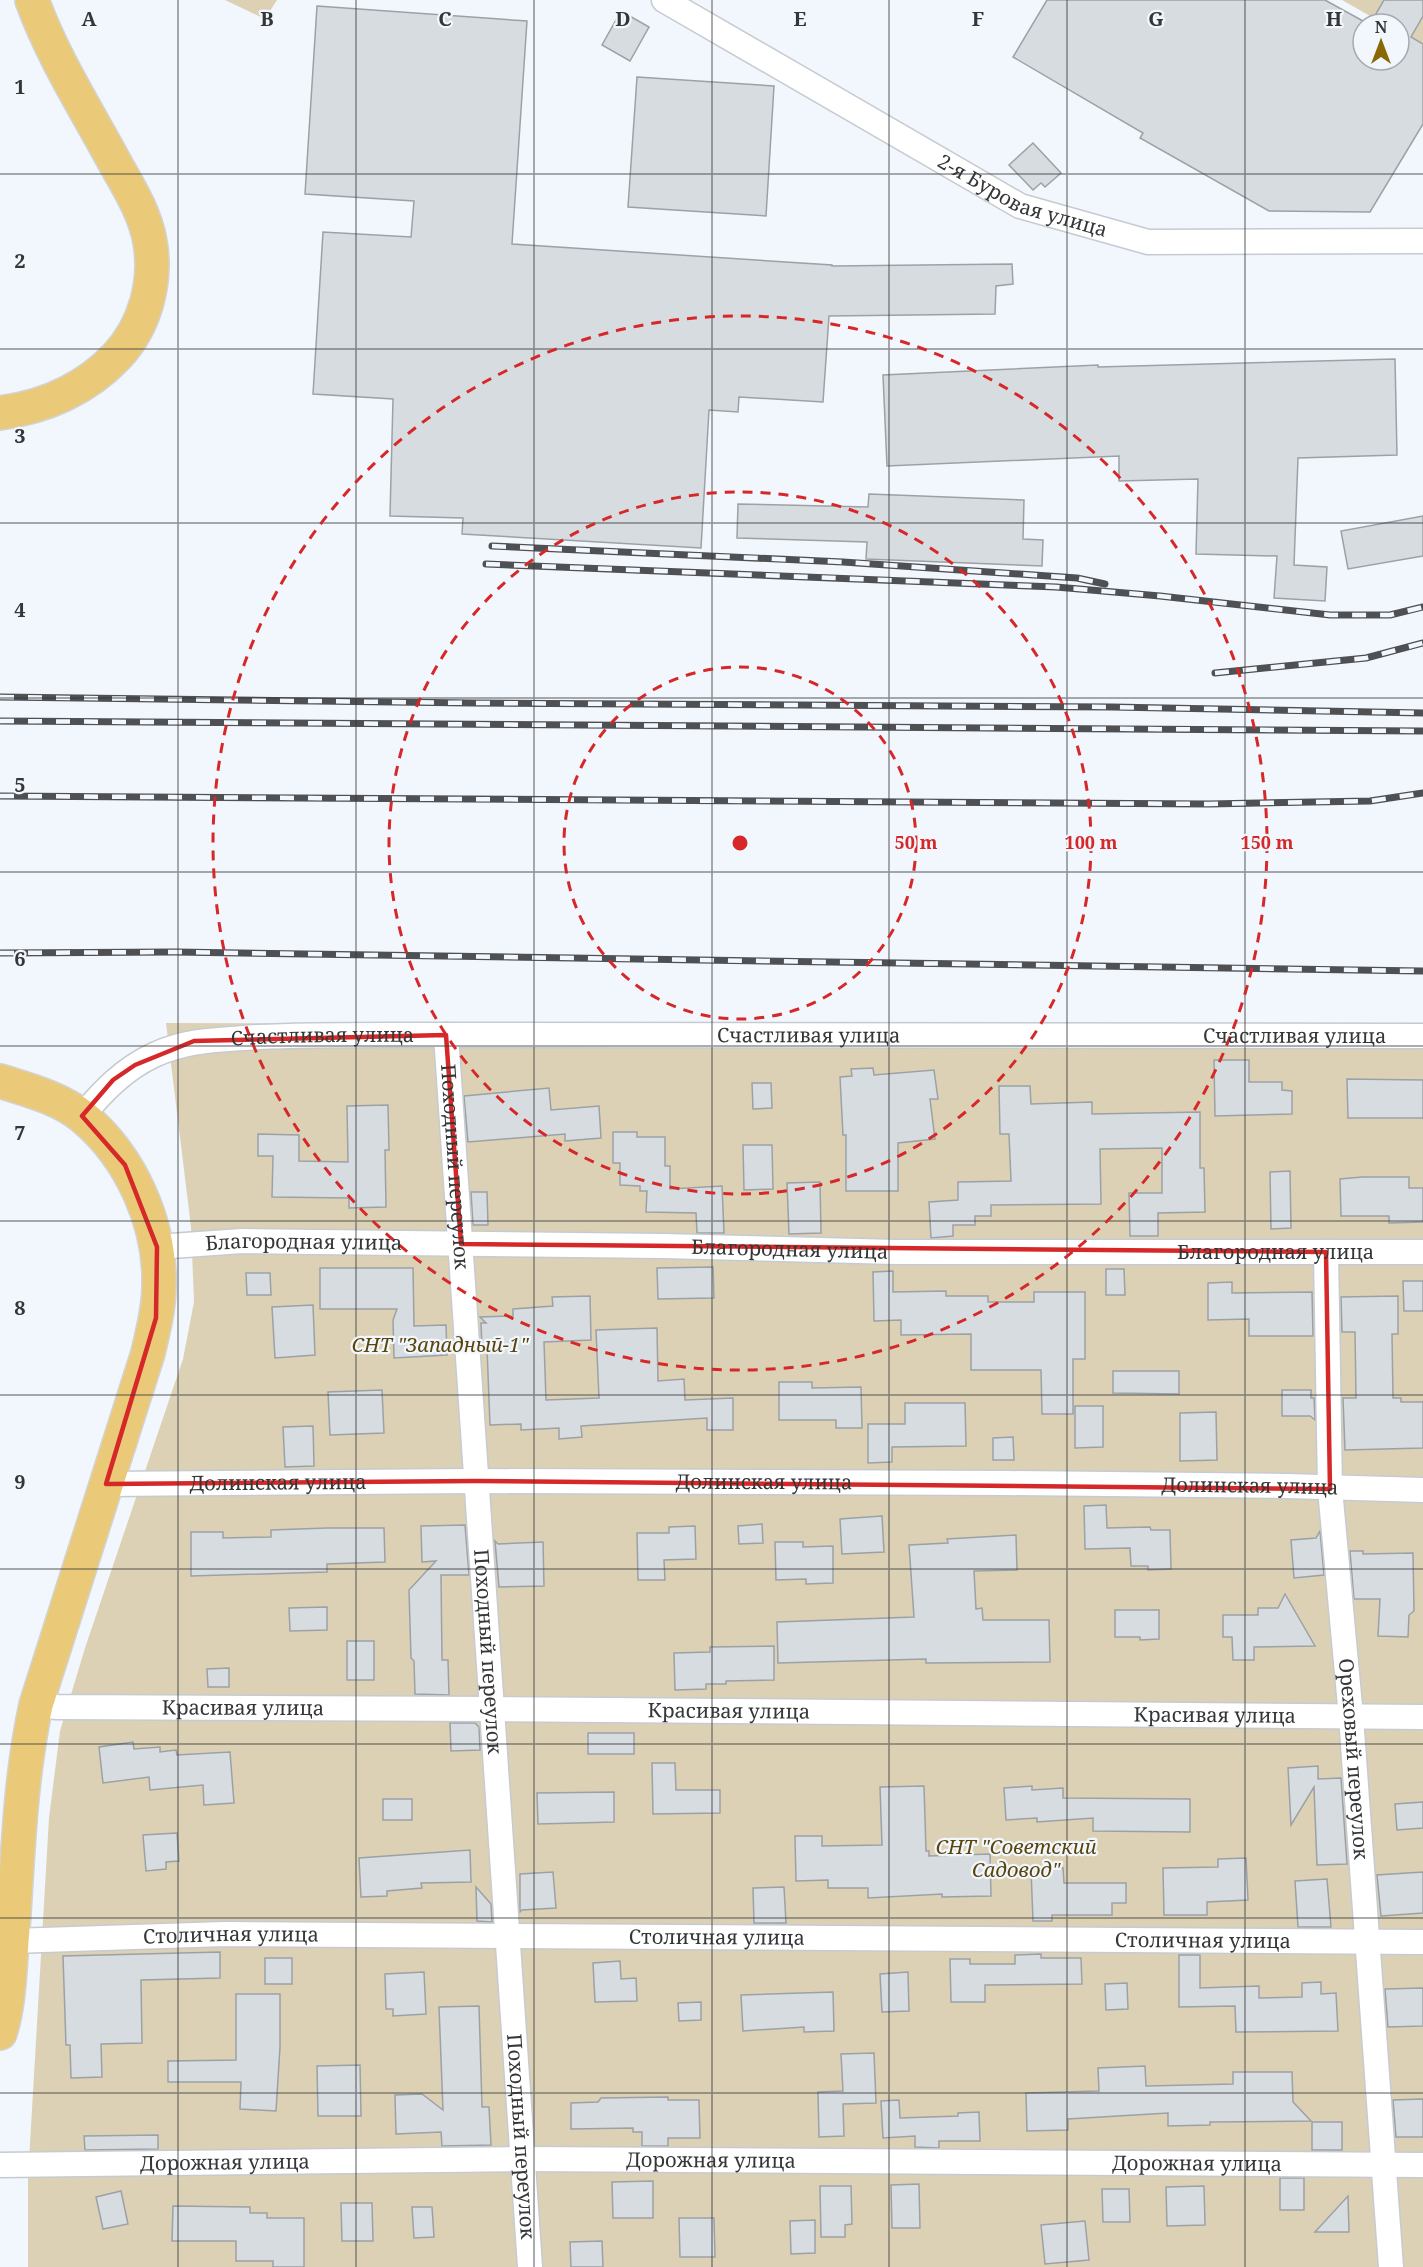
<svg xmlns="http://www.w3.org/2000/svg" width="1423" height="2267" viewBox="0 0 1423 2267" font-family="'Noto Serif',serif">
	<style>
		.green { fill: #dcd1b5 }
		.building { fill: #d7dce1; stroke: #9ca1a6; stroke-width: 1.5 }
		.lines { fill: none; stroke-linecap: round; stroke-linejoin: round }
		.minor-casing { stroke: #c6cbd1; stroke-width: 27 }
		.trunk-casing { stroke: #d2d3d3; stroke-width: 36 }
		.minor { stroke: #fff; stroke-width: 24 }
		.trunk { stroke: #eaca78; stroke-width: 33 }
		.rail-casing { stroke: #4e5053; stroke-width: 7 }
		.rail { stroke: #f2f7fd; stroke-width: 4.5; stroke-dasharray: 14; stroke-linecap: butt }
		.marked { fill: none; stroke: #d62828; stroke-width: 4.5; stroke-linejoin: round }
		.grid { fill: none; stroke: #343638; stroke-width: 1.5; stroke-opacity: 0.55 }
		.ring { fill: none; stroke: #d62828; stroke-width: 3; stroke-dasharray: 10 8 }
		.labels { text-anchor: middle; stroke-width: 4.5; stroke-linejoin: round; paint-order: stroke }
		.street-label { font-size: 20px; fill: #343638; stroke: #f2f7fd }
		.park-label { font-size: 20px; font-style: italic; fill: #59450c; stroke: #f2f7fd }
		.grid-label { font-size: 20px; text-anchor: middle; font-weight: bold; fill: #343638; stroke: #f2f7fd; stroke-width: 4.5; stroke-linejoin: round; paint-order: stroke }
		.centre { fill: #d62828; stroke: #f2f7fd; stroke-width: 3 }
		.ring-label { font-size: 18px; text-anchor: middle; font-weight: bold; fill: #d62828; stroke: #f2f7fd; stroke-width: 4.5; stroke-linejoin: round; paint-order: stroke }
	</style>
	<rect width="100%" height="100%" fill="#f2f7fd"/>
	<!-- green -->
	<g class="green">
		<path d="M225,0H277L265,19Z"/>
		<path d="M1342,0H1423V46L1399,32V24H1384Z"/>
		<path d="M166,1023L1423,1027V2267H28V2178L49,1818L60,1731L85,1648L183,1359L194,1302L191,1227Z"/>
	</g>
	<!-- building -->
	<g class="building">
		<path d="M1047,0H1325L1363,21V60H1399V24H1370L1384,0H1423V16L1411,37L1423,44V124L1370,212L1269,211L1140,138L1143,133L1013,57Z"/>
		<path d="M317,6L527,21L512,244L832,265V266L1012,264L1013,284L996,286L995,314L829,316L823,402L739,397L738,412L709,410L701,548L462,534L463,518L390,516L393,399L313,394L323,232L411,237L414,201L305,194Z"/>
		<path d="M621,11L649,27L630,61L602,45Z"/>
		<path d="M637,77L774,86L766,216L628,207Z"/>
		<path d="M1033,143L1061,173L1045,187L1041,183L1033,190L1009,165Z"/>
		<path d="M1395,359L1397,455L1298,458L1294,565L1327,567L1325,601L1274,598L1277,556L1196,554L1198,479L1119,481V456L887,466L883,375L1098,365V367Z"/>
		<path d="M869,494L1024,500L1023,539L1043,540L1042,566L866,559L867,542L737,538L738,504L868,507Z"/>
		<path d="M1423,516V556L1348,569L1341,531Z"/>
		<path d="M1214,1060H1249V1082H1282V1090L1292,1091V1114L1215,1116Z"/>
		<path d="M873,1068L874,1075L934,1070L938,1099H930L935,1139L898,1143V1191H846V1135H843L840,1077L852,1076L851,1069Z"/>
		<path d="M1347,1079L1423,1080V1118H1348Z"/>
		<path d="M752,1083H771L772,1108L753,1109Z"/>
		<path d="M999,1086H1030L1031,1104L1092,1102V1114L1200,1112V1168H1204L1205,1212L1158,1213V1236H1130L1129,1193H1162V1148L1100,1149L1101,1204L991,1205V1216H975V1225H953V1236L931,1238L929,1202L958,1200V1182L1011,1181L1009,1134H1000Z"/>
		<path d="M549,1088L551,1110L599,1106L601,1138L565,1141V1134L468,1142L464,1096Z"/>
		<path d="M388,1105L389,1150H385L386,1207L349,1208V1198L272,1197L273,1156H258V1134L299,1135V1161L348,1162L347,1106Z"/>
		<path d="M613,1132H637V1137H665V1166H670V1189L722,1186L724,1233H697L696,1213L646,1212L647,1191H640V1186L620,1185V1163H613Z"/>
		<path d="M743,1145H772L773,1189L744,1190Z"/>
		<path d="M1290,1171L1291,1228L1271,1229L1270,1172Z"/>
		<path d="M1362,1177H1409V1188H1423V1222L1389,1223V1216H1341L1340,1179Z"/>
		<path d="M820,1182L821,1233L789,1234L787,1183Z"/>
		<path d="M471,1192H487L488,1225H473Z"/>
		<path d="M713,1267L714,1298L658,1299L657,1268Z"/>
		<path d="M320,1268H413L414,1326L446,1325L447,1355L394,1358L393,1320L397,1309H320Z"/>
		<path d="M1106,1269H1124L1125,1295H1106Z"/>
		<path d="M893,1271V1292L946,1291V1296H988V1302H1034V1292H1085V1359H1073V1414H1042L1041,1370H971V1334L901,1335V1320L874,1321L873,1272Z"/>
		<path d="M246,1273H270L271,1295H247Z"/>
		<path d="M1403,1281H1423V1311H1404Z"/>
		<path d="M1232,1282V1293L1312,1292L1313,1336H1249V1319L1208,1320V1283Z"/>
		<path d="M590,1296L591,1340L544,1342L546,1400L599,1398L596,1330L657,1328L658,1381L684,1379L685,1400L733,1398V1430H707V1418L581,1426L582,1437L559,1439V1428L521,1430V1424L490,1425L487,1348H482L481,1323H486L480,1317L513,1316V1309L553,1306L552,1297Z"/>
		<path d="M1398,1296V1334H1392L1393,1398H1401V1402H1423V1448L1345,1450L1343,1398H1356L1355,1332H1342L1341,1297Z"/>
		<path d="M313,1305L315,1355L275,1358L272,1307Z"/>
		<path d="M1113,1371H1179V1394L1113,1393Z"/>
		<path d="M779,1382H812V1388L861,1387L862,1428H836V1420H779Z"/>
		<path d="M382,1390L384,1433L330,1435L328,1392Z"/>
		<path d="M1282,1390H1311V1398H1314L1315,1420L1310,1416H1282Z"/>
		<path d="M905,1403H965L966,1446L892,1447V1462L868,1463V1424H905Z"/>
		<path d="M1075,1406H1103V1447L1075,1448Z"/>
		<path d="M1216,1412L1217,1460L1180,1461V1413Z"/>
		<path d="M313,1426L314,1466L285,1467L283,1427Z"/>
		<path d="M1013,1437L1014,1460H993V1438Z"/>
		<path d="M1106,1505L1107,1528L1150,1527L1151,1530H1170L1171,1569L1148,1570V1566H1131L1130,1548L1085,1549L1084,1506Z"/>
		<path d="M882,1516L884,1552L842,1554L840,1519Z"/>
		<path d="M762,1524L763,1543L739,1544L738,1526Z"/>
		<path d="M465,1525L469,1575H441L442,1660H448L449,1695L415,1694L414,1661L411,1658L409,1590L436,1561L422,1562L421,1526Z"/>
		<path d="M695,1526L696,1559L664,1560L665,1580H638L637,1533H669V1527Z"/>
		<path d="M327,1528H384L385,1562L327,1564V1572L191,1576V1532H223V1538L271,1537V1530Z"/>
		<path d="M1320,1531L1324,1575L1294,1578L1291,1540L1316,1538Z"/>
		<path d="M1016,1535L1017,1570L974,1571L976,1609L982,1608L983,1620H1049L1050,1662L926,1663V1659L778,1663L777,1622L914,1617L909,1545L948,1543L947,1539Z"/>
		<path d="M495,1541L498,1544L543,1542L544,1586L499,1587Z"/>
		<path d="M775,1542H803V1547L833,1546V1583L806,1584V1579L776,1580Z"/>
		<path d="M1350,1551H1363V1554L1413,1553L1414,1611L1409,1615L1408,1637L1378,1636L1380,1599H1354Z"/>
		<path d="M1285,1594L1315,1646L1254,1647V1660H1233L1232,1637H1223V1615H1258V1608H1278Z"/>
		<path d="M327,1607V1630L290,1631L289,1608Z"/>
		<path d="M1115,1610H1159V1639L1140,1640V1637H1115Z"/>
		<rect x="347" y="1641" width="27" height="39"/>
		<path d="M774,1646V1680L726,1681V1684H706V1689L675,1690L674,1653L710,1652V1647Z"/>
		<path d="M229,1668V1687H208L207,1669Z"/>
		<path d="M450,1723H475L479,1727L480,1750L451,1751Z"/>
		<rect x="588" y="1733" width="46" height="21"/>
		<path d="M133,1742L134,1749L160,1747V1752L176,1750L177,1755L230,1752L234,1803L204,1805L203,1785L150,1790L149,1777L103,1783L99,1747Z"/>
		<path d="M652,1763H675L676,1790H720V1813L653,1814Z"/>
		<path d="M1318,1766V1779L1341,1778L1347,1864L1317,1865L1314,1787L1291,1825L1288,1768Z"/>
		<path d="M924,1786L926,1851H929V1856L990,1854L991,1896L942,1897V1894L868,1898V1888H828V1880L796,1881L795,1836H822V1846L882,1845L880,1787Z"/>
		<path d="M1032,1786V1790L1063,1788V1798L1190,1799V1832L1093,1831V1818L1037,1822V1818L1006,1820L1004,1788Z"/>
		<path d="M614,1792V1822L538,1824L537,1793Z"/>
		<rect x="383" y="1799" width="29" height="21"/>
		<path d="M1423,1802V1828L1397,1830L1395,1804Z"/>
		<path d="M177,1833L179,1861L166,1862V1869L146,1871L143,1835Z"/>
		<path d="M470,1850L471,1882L421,1883L422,1888L387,1891V1896L361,1897L359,1858Z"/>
		<path d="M1246,1858L1248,1900L1207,1902V1915H1164L1163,1868L1218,1867V1859Z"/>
		<path d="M1063,1868L1064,1883H1126V1903H1112V1915H1052V1921H1033L1031,1869Z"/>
		<path d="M553,1872L556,1908L522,1910L520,1912V1874Z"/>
		<path d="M1423,1872V1913L1381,1916L1377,1875Z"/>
		<path d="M1327,1879L1331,1927H1298L1295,1881Z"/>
		<path d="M476,1887L491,1904L492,1922L477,1921Z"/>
		<path d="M784,1887L786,1923H754L753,1888Z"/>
		<path d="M220,1952V1978L141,1980L142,2043L101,2044L102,2077L71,2078L70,2045H66L63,1956Z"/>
		<path d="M1041,1954V1958H1081L1082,1984L985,1985V2002H951L950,1959H970V1964H1015V1955Z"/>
		<path d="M1179,1955H1200V1988L1259,1986V1998L1302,1997V1983L1321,1982V1994L1336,1993L1338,2031L1236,2032L1235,2006L1179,2007Z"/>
		<rect x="265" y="1958" width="27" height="26"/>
		<path d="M620,1961L621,1979L636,1978L637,2001L595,2002L593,1963Z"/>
		<path d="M424,1972L426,2014L393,2016V2009H386L385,1974Z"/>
		<path d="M908,1972L909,2011L882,2012L880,1974Z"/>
		<path d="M1127,1983L1128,2009L1106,2010L1105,1984Z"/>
		<path d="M1423,1988V2026L1388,2027L1385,1989Z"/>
		<path d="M833,1992L834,2031L804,2032V2027L743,2031L741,1995Z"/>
		<path d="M236,1994H280V2047L276,2111L240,2109L241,2082H168V2061L236,2060Z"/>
		<path d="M701,2002V2020L679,2021L678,2003Z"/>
		<path d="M479,2006L482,2107H489L491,2145L442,2146L441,2132L396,2134L395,2095L422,2094L443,2110L439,2007Z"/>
		<path d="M874,2053L876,2103L843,2104L844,2136L819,2137L818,2092L843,2091L841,2054Z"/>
		<path d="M360,2065L361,2116H318L317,2066Z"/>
		<path d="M1145,2066L1146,2086L1233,2084V2072H1292L1293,2102L1311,2121L1210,2122V2125L1168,2126V2113L1068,2119V2130L1027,2131L1026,2093L1099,2091L1098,2068Z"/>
		<path d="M668,2097V2100H699L700,2138H668V2146H642V2132H633V2128L571,2129V2103L598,2102L601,2098Z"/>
		<path d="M1423,2099V2137H1396L1393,2100Z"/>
		<path d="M899,2100L900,2118L958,2116V2113L979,2112L980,2141H939V2148L915,2147V2136L883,2138L881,2101Z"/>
		<rect x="1312" y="2122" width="30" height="28"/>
		<path d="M158,2135V2149L85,2150L84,2136Z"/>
		<rect x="1280" y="2178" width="24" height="32"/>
		<path d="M653,2181V2218H613L612,2182Z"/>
		<path d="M919,2184L920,2228H892L891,2185Z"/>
		<path d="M820,2186H851L852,2224L845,2225V2237H821Z"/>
		<path d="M1204,2186L1205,2225L1167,2226L1166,2187Z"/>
		<path d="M1102,2189H1129L1130,2222H1103Z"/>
		<path d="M121,2191L128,2224L103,2229L96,2197Z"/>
		<path d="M1348,2196L1349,2232H1315Z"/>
		<path d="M341,2203H372L373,2241H342Z"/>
		<path d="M173,2206L250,2207V2213H267V2218H304V2267H273V2261H236V2241H172Z"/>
		<path d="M412,2207H432L434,2237L414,2238Z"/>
		<path d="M679,2218H714L715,2257H680Z"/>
		<path d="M815,2220V2253L791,2254L790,2221Z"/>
		<path d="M1085,2221L1089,2260L1045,2264L1041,2225Z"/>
		<path d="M602,2241L603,2267H571L570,2242Z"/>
	</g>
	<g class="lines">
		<defs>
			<g id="minor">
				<path id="s1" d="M664,0L1020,206L1148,242L1423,241"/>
				<path id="s2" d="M446,1035L530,2267"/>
				<path id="s3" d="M82,1116C103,1091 124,1069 154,1055C189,1039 221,1040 258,1037C320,1034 383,1035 446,1035L1423,1036"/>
				<path id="s4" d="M157,1247L242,1241L663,1246L896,1252H1423"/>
				<path id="s5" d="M1326,1252L1330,1489L1351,1717L1391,2267"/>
				<path id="s6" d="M106,1484L475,1481L1006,1483L1287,1486L1423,1490"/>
				<path id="s7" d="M36,1705L57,1707L493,1709L1423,1717"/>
				<path id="s8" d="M12,1941L225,1934L1423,1942"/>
				<path id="s9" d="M0,2165L522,2159L1423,2165"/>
			</g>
			<g id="trunk">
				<path d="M0,413C44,407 86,389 117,356C145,326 157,282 150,242C145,213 129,188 115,163C86,109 53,58 32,0"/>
				<path d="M0,1081C28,1090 60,1098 83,1117C131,1157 161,1224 159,1286C159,1309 153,1331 148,1353L36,1705C20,1778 18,1854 13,1929C10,1961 10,2002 0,2033"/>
			</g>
		</defs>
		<!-- minor casing -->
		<use href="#minor" class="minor-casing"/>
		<!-- trunk casing -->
		<use href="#trunk" class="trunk-casing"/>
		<!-- minor -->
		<use href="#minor" class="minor"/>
		<!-- trunk -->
		<use href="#trunk" class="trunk"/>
		<defs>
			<g id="rail">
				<path d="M492,546L843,562L1077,578L1105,584"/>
				<path d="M486,564L1056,587L1160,596L1330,615H1390L1423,607"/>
				<path d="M1215,673L1366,658L1423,643"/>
				<path d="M0,697L472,703L1112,707L1423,713"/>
				<path d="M0,721L1423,731"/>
				<path d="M0,796L1209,804L1370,801L1423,793"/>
				<path d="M0,953L175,952L1423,971"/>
			</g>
		</defs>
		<!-- rail casing -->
		<use href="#rail" class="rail-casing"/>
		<!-- rail -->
		<use href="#rail" class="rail"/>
	</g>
	<!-- marked area -->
	<path class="marked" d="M446,1035L461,1244L1326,1252L1330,1489L475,1481L106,1484L156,1318L157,1247L125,1165L82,1116L113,1080L135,1065L194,1041Z"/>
	<!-- grid -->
	<path class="grid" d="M178,0V2267M356,0V2267M534,0V2267M712,0V2267M889,0V2267M1067,0V2267M1245,0V2267M0,174H1423M0,349H1423M0,523H1423M0,698H1423M0,872H1423M0,1046H1423M0,1221H1423M0,1395H1423M0,1569H1423M0,1744H1423M0,1918H1423M0,2093H1423"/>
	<!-- distance rings -->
	<g class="ring">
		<circle cx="740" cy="843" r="176"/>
		<circle cx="740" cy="843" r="351"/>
		<circle cx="740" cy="843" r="527"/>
	</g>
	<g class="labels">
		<!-- street labels -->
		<g class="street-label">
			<text dy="7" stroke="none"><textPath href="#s1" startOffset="410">2-я Буровая улица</textPath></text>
			<text dy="7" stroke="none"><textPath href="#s3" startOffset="752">Счастливая улица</textPath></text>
			<text dy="7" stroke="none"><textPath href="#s3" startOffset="1238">Счастливая улица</textPath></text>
			<text dy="7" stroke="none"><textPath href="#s3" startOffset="266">Счастливая улица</textPath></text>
			<text dy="7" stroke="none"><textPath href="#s2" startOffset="132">Походный переулок</textPath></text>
			<text dy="7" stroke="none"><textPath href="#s4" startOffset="147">Благородная улица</textPath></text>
			<text dy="7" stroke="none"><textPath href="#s4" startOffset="633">Благородная улица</textPath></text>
			<text dy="7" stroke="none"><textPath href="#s4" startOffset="1119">Благородная улица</textPath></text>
			<text dy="7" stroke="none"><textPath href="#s6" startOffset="658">Долинская улица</textPath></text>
			<text dy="7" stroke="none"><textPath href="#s6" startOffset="172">Долинская улица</textPath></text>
			<text dy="7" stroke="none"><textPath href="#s6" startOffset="1144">Долинская улица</textPath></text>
			<text dy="7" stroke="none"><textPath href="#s2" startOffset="618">Походный переулок</textPath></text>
			<text dy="7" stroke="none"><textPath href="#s7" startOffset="207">Красивая улица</textPath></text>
			<text dy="7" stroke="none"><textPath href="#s7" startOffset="693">Красивая улица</textPath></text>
			<text dy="7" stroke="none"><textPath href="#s7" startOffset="1179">Красивая улица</textPath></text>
			<text dy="7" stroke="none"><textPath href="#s5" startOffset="508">Ореховый переулок</textPath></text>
			<text dy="7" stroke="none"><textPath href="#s8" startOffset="219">Столичная улица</textPath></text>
			<text dy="7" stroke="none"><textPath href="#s8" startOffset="705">Столичная улица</textPath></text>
			<text dy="7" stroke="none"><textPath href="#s8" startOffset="1191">Столичная улица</textPath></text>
			<text dy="7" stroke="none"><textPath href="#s2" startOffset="1104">Походный переулок</textPath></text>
			<text dy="7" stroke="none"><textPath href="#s9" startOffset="711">Дорожная улица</textPath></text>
			<text dy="7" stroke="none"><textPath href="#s9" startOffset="225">Дорожная улица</textPath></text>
			<text dy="7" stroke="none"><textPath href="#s9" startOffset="1197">Дорожная улица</textPath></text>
		</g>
		<!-- park labels -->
		<g class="park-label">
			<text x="440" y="1352">СНТ "Западный-1"</text>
			<text x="1016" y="1854">СНТ "Советский<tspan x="1016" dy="23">Садовод"</tspan></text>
		</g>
	</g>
	<g class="grid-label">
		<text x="89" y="26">A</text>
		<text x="267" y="26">B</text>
		<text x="445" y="26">C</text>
		<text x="623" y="26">D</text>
		<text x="800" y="26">E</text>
		<text x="978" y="26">F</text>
		<text x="1156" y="26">G</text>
		<text x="1334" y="26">H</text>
		<text x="20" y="94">1</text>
		<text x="20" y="268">2</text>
		<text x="20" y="443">3</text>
		<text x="20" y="617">4</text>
		<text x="20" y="792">5</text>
		<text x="20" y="966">6</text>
		<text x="20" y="1140">7</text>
		<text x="20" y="1315">8</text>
		<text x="20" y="1489">9</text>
	</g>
	<circle cx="740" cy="843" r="9" class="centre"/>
	<g class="ring-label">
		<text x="916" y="849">50 m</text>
		<text x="1091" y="849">100 m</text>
		<text x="1267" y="849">150 m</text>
	</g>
	<!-- north arrow -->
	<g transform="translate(1381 42)"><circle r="28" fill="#f2f7fd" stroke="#a6aaae" stroke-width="1.5"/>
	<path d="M0-4.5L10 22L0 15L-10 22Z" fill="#886906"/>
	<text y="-9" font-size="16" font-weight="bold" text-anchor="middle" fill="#343638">N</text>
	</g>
</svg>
